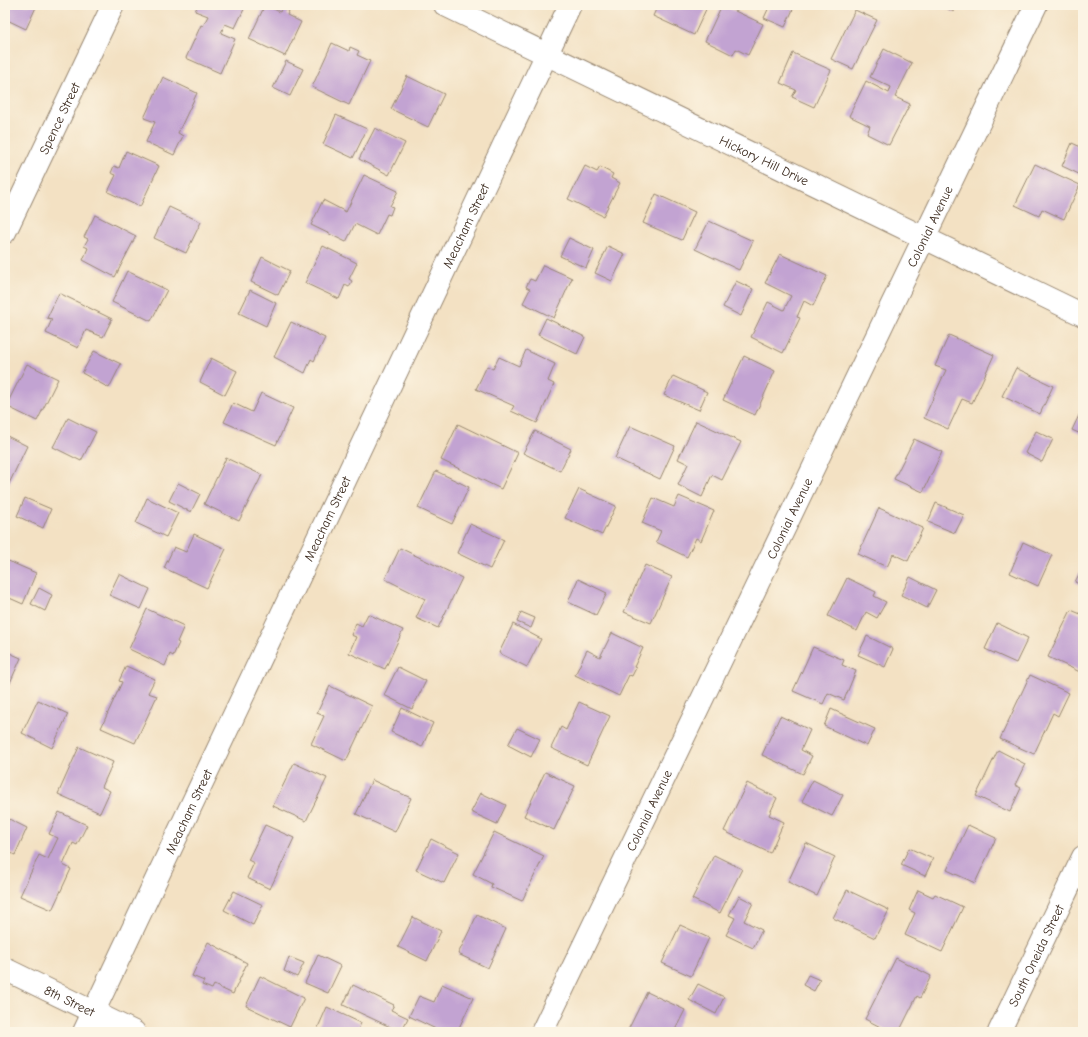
<svg xmlns="http://www.w3.org/2000/svg" width="1088" height="1037" viewBox="0 0 1088 1037" font-family="'Comic Neue',sans-serif">
	<style>
		.building { fill: #c2a3d2 }
		.lines { fill: none; stroke-linecap: round; stroke-linejoin: round }
		.street-casing { stroke: #978670; stroke-width: 24 }
		.secondary-casing { stroke: #978670; stroke-width: 24 }
		.street { stroke: #fff; stroke-width: 22 }
		.secondary { stroke: #fff; stroke-width: 22 }
		.labels { text-anchor: middle; stroke-width: 4; stroke-linejoin: round; paint-order: stroke }
		.street-label { font-size: 13px; fill: #3b2a1e; stroke: #fcf5e5 }
	</style>
	<rect width="100%" height="100%" fill="#fcf5e5"/>
	<filter id="ink" filterUnits="userSpaceOnUse"><feTurbulence type="fractalNoise" baseFrequency=".025" numOctaves="2"/><feDisplacementMap in="SourceGraphic" scale="8" xChannelSelector="R" yChannelSelector="G"/><feConvolveMatrix kernelMatrix="1 2 1 2 8 2 1 2 1" color-interpolation-filters="sRGB"/></filter>
	<filter id="wash" filterUnits="userSpaceOnUse"><feTurbulence type="fractalNoise" baseFrequency=".012" numOctaves="4" result="noise"/><feDisplacementMap in="SourceGraphic" scale="16" xChannelSelector="R" yChannelSelector="G"/><feGaussianBlur stdDeviation="0.9" result="paint"/><feColorMatrix in="noise" values="0 0 0 0 0 0 0 0 0 0 0 0 0 0 0 0 0 1.4 0 .05"/><feComposite in="paint" operator="in"/></filter>
	<g filter="url(#wash)">
		<rect width="100%" height="100%" fill="#f3e1c3"/>
		<g id="blocks">
			<!-- building -->
			<g class="building">
				<path d="M5,5H37L26,29L5,19Z"/>
				<path d="M198,5H246L235,28L225,24L221,33L235,39L220,73L186,58L201,25L203,26L208,16L195,11Z"/>
				<path d="M265,5L280,12L282,7L289,11L287,15L301,22L285,56L249,39Z"/>
				<path d="M658,5H708L694,35L653,16Z"/>
				<path d="M722,5L763,24L748,55L736,49L733,55L705,41Z"/>
				<path d="M770,5H795L785,27L764,18Z"/>
				<path d="M940,5H957L954,12Z"/>
				<path d="M855,10L877,20L853,69L831,59Z"/>
				<path d="M332,43L349,51L350,47L359,51L357,55L370,61L349,105L312,87Z"/>
				<path d="M884,49L912,63L895,97L910,104L889,145L867,134L870,126L849,116L866,81L889,93L891,87L870,77Z"/>
				<path d="M793,53L831,70L814,107L792,97L796,90L780,83Z"/>
				<path d="M286,61L303,69L290,96L273,88Z"/>
				<path d="M407,76L444,94L428,127L391,109Z"/>
				<path d="M163,77L197,93L178,133L183,136L174,155L146,142L155,122L144,118Z"/>
				<path d="M336,115L367,129L353,158L323,144Z"/>
				<path d="M375,128L405,143L389,175L359,159Z"/>
				<path d="M1072,143L1083,148V176L1062,166Z"/>
				<path d="M126,151L159,166L140,207L108,192L116,175L111,173L114,166L119,168Z"/>
				<path d="M1035,164L1080,185L1064,219L1042,209L1039,216L1015,205Z"/>
				<path d="M585,166L597,172L600,167L613,174L611,178L620,183L603,216L568,199Z"/>
				<path d="M364,175L398,191L390,206L393,207L390,215L387,214L377,235L355,224L346,242L311,225L323,200L346,212Z"/>
				<path d="M656,194L695,212L682,240L643,223Z"/>
				<path d="M169,207L201,222L186,253L154,238Z"/>
				<path d="M95,215L136,236L115,277L83,260L88,248L84,246L88,239L84,237Z"/>
				<path d="M709,221L753,241L739,270L695,249Z"/>
				<path d="M569,238L594,250L586,268L560,256Z"/>
				<path d="M323,246L357,263L349,279L352,281L349,287L345,285L339,299L305,283Z"/>
				<path d="M608,246L625,254L612,281L595,273Z"/>
				<path d="M780,254L827,276L813,306L804,301L797,317L800,318L783,353L751,337L768,302L784,310L791,296L765,283Z"/>
				<path d="M262,257L290,271L278,295L251,282Z"/>
				<path d="M543,265L572,278L554,318L523,303L530,289L526,287L530,279L535,281Z"/>
				<path d="M127,271L167,290L151,321L112,302Z"/>
				<path d="M736,281L753,289L741,316L723,307Z"/>
				<path d="M250,290L276,303L266,326L239,313Z"/>
				<path d="M59,293L112,319L103,337L86,330L78,348L46,333L52,319L47,318Z"/>
				<path d="M546,318L585,337L577,354L538,335Z"/>
				<path d="M291,322L325,338L314,361L311,359L305,373L274,357Z"/>
				<path d="M949,335L994,355L972,403L962,399L948,429L924,418L946,370L935,366Z"/>
				<path d="M526,350L555,364L548,381L554,384L537,423L511,411L514,406L476,389L487,366L493,369L499,357L519,366Z"/>
				<path d="M94,351L121,364L109,388L82,373Z"/>
				<path d="M744,356L775,371L755,415L723,400Z"/>
				<path d="M211,358L237,371L225,395L200,382Z"/>
				<path d="M27,364L58,379L37,421L6,406Z"/>
				<path d="M1016,368L1053,386L1040,414L1002,396Z"/>
				<path d="M673,376L707,392L699,410L664,395Z"/>
				<path d="M261,393L293,408L276,445L224,422L233,403L252,412Z"/>
				<path d="M1083,407V435L1072,430Z"/>
				<path d="M68,418L96,432L81,461L53,447Z"/>
				<path d="M696,421L741,442L722,480L712,475L702,497L678,485L688,464L678,459Z"/>
				<path d="M458,424L518,453L501,489L441,460Z"/>
				<path d="M630,426L675,446L660,479L615,458Z"/>
				<path d="M535,431L571,449L560,471L523,453Z"/>
				<path d="M1036,431L1053,439L1042,462L1025,453Z"/>
				<path d="M5,435L27,446L5,492Z"/>
				<path d="M914,439L942,452L923,492L894,479Z"/>
				<path d="M226,458L262,475L239,521L204,504Z"/>
				<path d="M436,471L469,487L452,524L418,508Z"/>
				<path d="M178,483L200,494L191,512L169,501Z"/>
				<path d="M579,489L616,506L602,535L565,518Z"/>
				<path d="M679,496L714,511L701,541L696,538L687,557L656,542L661,531L642,523L653,498L674,507Z"/>
				<path d="M25,498L51,509L43,528L17,516Z"/>
				<path d="M147,498L178,513L166,537L136,523Z"/>
				<path d="M936,503L964,515L955,533L928,522Z"/>
				<path d="M879,508L923,528L908,561L893,554L887,567L858,554Z"/>
				<path d="M470,524L504,540L490,569L457,553Z"/>
				<path d="M194,534L226,549L207,588L164,568L174,547L186,552Z"/>
				<path d="M1023,542L1052,555L1038,586L1010,573Z"/>
				<path d="M400,548L462,578L438,628L416,618L425,599L385,579Z"/>
				<path d="M6,560L36,573L23,604L5,596Z"/>
				<path d="M645,565L672,577L651,623L624,612Z"/>
				<path d="M1083,566V586L1075,582Z"/>
				<path d="M119,574L150,589L141,609L109,595Z"/>
				<path d="M910,577L936,590L927,608L901,595Z"/>
				<path d="M847,578L876,592L874,596L886,602L877,618L866,612L857,631L828,616Z"/>
				<path d="M578,579L607,593L596,615L568,602Z"/>
				<path d="M39,588L52,595L45,611L31,604Z"/>
				<path d="M147,609L184,626L177,642L179,643L173,656L170,654L165,666L129,649Z"/>
				<path d="M1071,610L1083,615V666L1080,672L1048,657Z"/>
				<path d="M521,612L535,618L531,628L517,622Z"/>
				<path d="M368,614L403,630L385,669L349,653L356,637L351,635L356,623L362,626Z"/>
				<path d="M997,623L1028,638L1016,663L985,649Z"/>
				<path d="M513,624L541,639L527,667L499,653Z"/>
				<path d="M612,633L643,648L634,667L636,668L632,676L629,675L619,696L575,675L587,650L600,657Z"/>
				<path d="M867,636L893,649L885,667L858,655Z"/>
				<path d="M813,647L844,660L842,665L856,671L844,700L828,693L823,704L793,691Z"/>
				<path d="M5,651L21,658L9,685L5,683Z"/>
				<path d="M126,666L155,679L148,693L157,696L135,743L101,728L122,682L119,681Z"/>
				<path d="M398,667L426,681L412,709L384,695Z"/>
				<path d="M1030,675L1069,693L1058,716L1053,713L1034,754L1000,739Z"/>
				<path d="M330,686L372,706L346,761L311,744L324,716L317,713Z"/>
				<path d="M38,700L68,714L52,748L22,733Z"/>
				<path d="M579,702L610,716L587,765L551,748L561,727L566,730Z"/>
				<path d="M402,708L433,723L422,747L391,732Z"/>
				<path d="M831,709L875,729L867,746L824,726Z"/>
				<path d="M780,716L810,730L801,750L812,756L803,774L762,755Z"/>
				<path d="M517,728L540,739L531,757L508,745Z"/>
				<path d="M79,747L113,762L102,787L110,791L100,813L58,794Z"/>
				<path d="M998,750L1025,764L1015,785L1021,788L1010,812L976,796Z"/>
				<path d="M294,763L327,778L306,821L273,806Z"/>
				<path d="M545,772L575,786L554,830L524,816Z"/>
				<path d="M372,780L411,798L395,832L356,814Z"/>
				<path d="M813,780L843,795L832,816L802,801Z"/>
				<path d="M747,783L777,798L769,815L784,822L770,853L724,831Z"/>
				<path d="M481,793L506,805L497,824L471,812Z"/>
				<path d="M59,812L87,825L77,845L73,843L63,865L71,869L52,910L20,896L39,855L48,859L58,838L49,834Z"/>
				<path d="M9,819L27,828L15,855L5,850V828Z"/>
				<path d="M265,825L294,838L270,889L247,878L254,863L248,860Z"/>
				<path d="M968,825L996,838L975,883L947,870Z"/>
				<path d="M494,832L544,856L522,901L491,887L492,884L473,874Z"/>
				<path d="M431,839L459,853L444,883L416,870Z"/>
				<path d="M806,843L835,857L817,896L788,882Z"/>
				<path d="M909,848L933,859L925,876L901,865Z"/>
				<path d="M714,855L742,869L720,913L692,899Z"/>
				<path d="M847,890L889,910L875,938L833,918Z"/>
				<path d="M918,890L933,897L935,894L963,907L942,952L905,935L915,913L909,910Z"/>
				<path d="M234,891L263,905L253,925L224,910Z"/>
				<path d="M739,896L753,903L744,921L762,930L753,948L726,935L735,918L729,915Z"/>
				<path d="M477,915L506,929L488,968L458,954Z"/>
				<path d="M413,917L441,931L427,961L398,947Z"/>
				<path d="M680,925L709,938L691,976L662,963Z"/>
				<path d="M208,942L247,963L233,994L214,985L212,989L202,985L204,981L192,976Z"/>
				<path d="M318,955L341,966L328,993L305,983Z"/>
				<path d="M289,957L304,963L297,977L284,971Z"/>
				<path d="M896,958L931,976L920,998L917,996L899,1032H890L865,1019Z"/>
				<path d="M808,975L820,980L814,991L803,985Z"/>
				<path d="M260,976L304,998L290,1027L246,1006Z"/>
				<path d="M442,984L473,998L457,1032H442L409,1016L419,996L434,1002Z"/>
				<path d="M698,984L724,997L716,1014L689,1000Z"/>
				<path d="M353,985L394,1005L391,1010L408,1018L401,1032L343,1005Z"/>
				<path d="M647,992L685,1010L674,1032H627Z"/>
				<path d="M327,1007L361,1023L357,1032H316Z"/>
			</g>
		</g>
	</g>
	<g filter="url(#ink)">
		<use href="#blocks" fill-opacity="0" stroke="#978670" stroke-width="1"/>
		<g class="lines">
			<defs>
				<g id="street">
					<path id="s1" d="M445,5L1083,315"/>
					<path id="s2" d="M5,232L113,5"/>
					<path id="s3" d="M5,969L134,1032"/>
					<path id="s4" d="M84,1032L570,5"/>
					<path id="s5" d="M542,1032L1036,5"/>
				</g>
				<g id="secondary">
					<path id="s6" d="M999,1032L1083,857"/>
				</g>
			</defs>
			<!-- street casing -->
			<use href="#street" class="street-casing"/>
			<!-- secondary casing -->
			<use href="#secondary" class="secondary-casing"/>
			<!-- street -->
			<use href="#street" class="street"/>
			<!-- secondary -->
			<use href="#secondary" class="secondary"/>
		</g>
	</g>
	<g class="labels">
		<!-- street labels -->
		<g class="street-label">
			<text dy="5" stroke="none"><textPath href="#s2" startOffset="126">Spence Street</textPath></text>
			<text dy="5" stroke="none"><textPath href="#s1" startOffset="355">Hickory Hill Drive</textPath></text>
			<text dy="5" stroke="none"><textPath href="#s4" startOffset="892">Meacham Street</textPath></text>
			<text dy="5" stroke="none"><textPath href="#s5" startOffset="894">Colonial Avenue</textPath></text>
			<text dy="5" stroke="none"><textPath href="#s4" startOffset="568">Meacham Street</textPath></text>
			<text dy="5" stroke="none"><textPath href="#s5" startOffset="570">Colonial Avenue</textPath></text>
			<text dy="5" stroke="none"><textPath href="#s5" startOffset="246">Colonial Avenue</textPath></text>
			<text dy="5" stroke="none"><textPath href="#s4" startOffset="244">Meacham Street</textPath></text>
			<text dy="5" stroke="none"><textPath href="#s6" startOffset="85">South Oneida Street</textPath></text>
			<text dy="5" stroke="none"><textPath href="#s3" startOffset="72">8th Street</textPath></text>
		</g>
	</g>
	<!-- margin -->
	<rect width="1088" height="1037" fill="none" stroke="#fcf5e5" stroke-width="20"/>
</svg>
